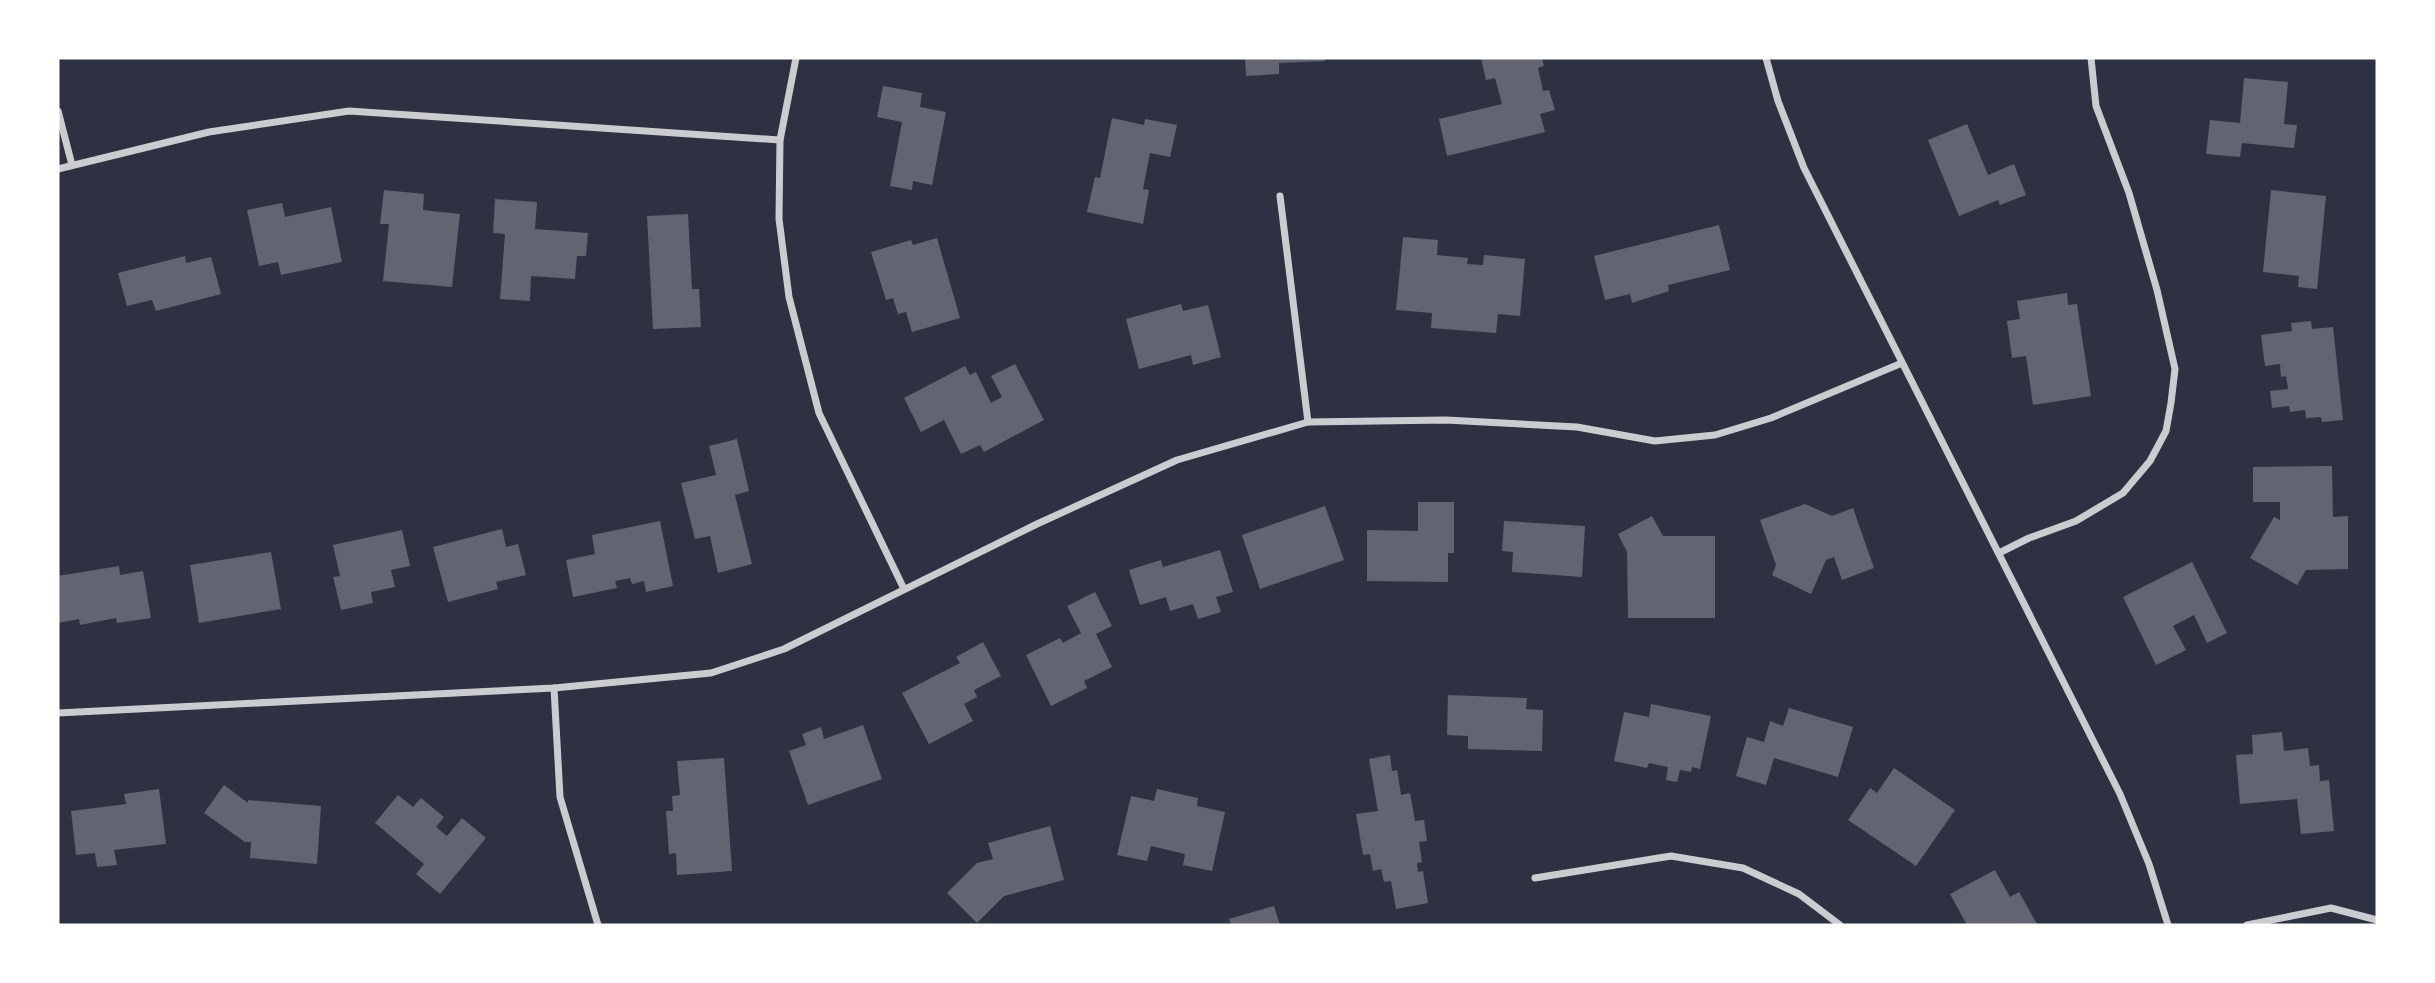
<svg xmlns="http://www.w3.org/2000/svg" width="2435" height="983" viewBox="0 0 2435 983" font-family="'IBM Plex Serif',serif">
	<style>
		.building { fill: #626471 }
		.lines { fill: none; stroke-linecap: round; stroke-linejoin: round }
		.minor { stroke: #caccd0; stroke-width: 7 }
	</style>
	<rect width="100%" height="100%" fill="#2d3142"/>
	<!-- building -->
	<g class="building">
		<path d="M1245,58H1325V61L1279,63V74L1246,76Z"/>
		<path d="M1481,58H1542L1544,66L1538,68L1543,91L1549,90L1555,110L1540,114L1545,132L1447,156L1439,119L1502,104L1495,78L1486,80Z"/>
		<path d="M2244,78L2288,82L2284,124L2297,125L2294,148L2242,143L2240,157L2206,154L2210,120L2240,123Z"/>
		<path d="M883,86L922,93L920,107L946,112L932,185L913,181L912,190L890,186L902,122L877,117Z"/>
		<path d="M1112,118L1144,125L1145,119L1177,125L1170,157L1150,153L1143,189L1149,190L1143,224L1087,212L1095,177L1100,178Z"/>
		<path d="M1967,124L1988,175L2014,164L2026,195L2000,205L1998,200L1959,216L1928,140Z"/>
		<path d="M384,190L424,194L423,210L460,214L452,287L383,281L389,224H380Z"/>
		<path d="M2271,190L2326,196L2317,289L2298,287L2299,276L2263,272Z"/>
		<path d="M495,199L537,202L535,229L588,233L586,256H577L575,279L531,276L530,301L500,299L505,234L493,233Z"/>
		<path d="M282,203L285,217L331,207L342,262L281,275L278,262L259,266L247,210Z"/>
		<path d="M688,214L692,289H699L701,327L653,329L647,216Z"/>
		<path d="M1719,225L1730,270L1668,285L1669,291L1632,303L1630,294L1605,300L1594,256Z"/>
		<path d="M1403,237L1438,240L1437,255L1468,258L1467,264L1483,265L1484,255L1525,259L1520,316L1498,314L1496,333L1431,328L1432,313L1396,310Z"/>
		<path d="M937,238L960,318L912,332L906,312L898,314L893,298L886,300L871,252L911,240L913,245Z"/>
		<path d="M185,256L186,263L211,257L221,294L156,311L152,300L127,306L118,273Z"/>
		<path d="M2067,293L2068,305L2077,304L2091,396L2033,405L2026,356L2012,358L2007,321L2020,319L2017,301Z"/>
		<path d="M1181,304L1183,311L1208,305L1221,357L1193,365L1191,355L1139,369L1126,319Z"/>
		<path d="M2311,321L2312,329L2333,327L2343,420L2322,422L2321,417L2306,418L2305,410L2290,412L2289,406L2272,408L2270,391L2288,389L2286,376L2281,377L2280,364L2265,366L2261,335L2292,331L2291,323Z"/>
		<path d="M1015,364L1044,420L984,452L980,445L961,454L944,420L921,432L904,398L965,366L970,375L976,372L991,403L1002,397L991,376Z"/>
		<path d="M737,439L749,491L735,495L752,564L718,573L710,536L695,539L681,483L716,475L709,446Z"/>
		<path d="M2332,466L2333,517L2348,516V569L2306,570L2297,585L2250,558L2274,517L2280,520V502H2253V467Z"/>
		<path d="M1418,502H1454V553H1448V582L1367,581V530L1418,531Z"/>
		<path d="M1805,504L1832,516L1853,508L1874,568L1842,580L1834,557L1826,560L1811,594L1772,575L1776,565L1760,520Z"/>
		<path d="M1325,506L1344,560L1260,589L1242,535Z"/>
		<path d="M1652,516L1663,536H1715V618H1628L1627,552L1618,534Z"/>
		<path d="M660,521L673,586L646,592L644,581L632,584L630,578L615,581L617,588L573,597L566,560L595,554L592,535Z"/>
		<path d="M1504,521L1585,526L1582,577L1512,572L1513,552L1502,551Z"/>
		<path d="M502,529L506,547L518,544L526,575L496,582L498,589L448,602L433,547Z"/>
		<path d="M402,530L410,566L391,570L395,587L371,592L373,603L341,610L333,577L340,576L333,545Z"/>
		<path d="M1220,550L1233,592L1216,597L1221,612L1198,619L1193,604L1170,611L1166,597L1140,605L1129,570L1161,560L1163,567Z"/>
		<path d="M271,552L281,609L199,623L190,565Z"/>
		<path d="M2192,562L2227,633L2207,643L2194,615L2173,626L2186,650L2156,665L2123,597Z"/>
		<path d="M119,566L120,575L143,571L151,618L117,623L116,618L80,625L79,619L58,623V576Z"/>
		<path d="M1095,592L1112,626L1096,634L1112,667L1084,681L1087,688L1051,706L1026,655L1060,638L1063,643L1081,633L1067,606Z"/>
		<path d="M983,642L1001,676L974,690L977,697L964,704L973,721L929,744L902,693L960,663L956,657Z"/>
		<path d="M1448,695L1527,698L1526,709L1543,710L1542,751L1468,749V736L1447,735Z"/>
		<path d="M1651,704L1711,716L1700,769L1692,767L1691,772L1680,770L1677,782L1666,780L1668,767L1649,763L1647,768L1614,761L1624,712L1649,717Z"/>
		<path d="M1789,708L1853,727L1838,777L1774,758L1766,785L1736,776L1747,737L1764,742L1770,721L1783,726Z"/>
		<path d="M863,725L882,779L808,805L789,751L806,745L802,734L821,727L824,739Z"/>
		<path d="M2282,732L2284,751L2308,748L2310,766L2319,765L2320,781L2329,780L2334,831L2301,834L2297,799L2240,804L2236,755L2253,754L2252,735Z"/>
		<path d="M1390,755L1392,771L1397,770L1401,795L1410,793L1415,821L1424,820L1427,841L1419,842L1422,862L1417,863L1418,872L1423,871L1428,903L1396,909L1391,881L1384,882L1381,869L1373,871L1370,854L1363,855L1356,814L1378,811L1369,759Z"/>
		<path d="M724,758L732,871L677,875L676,853L669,854L666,811H673L672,796L680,795L677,761Z"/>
		<path d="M1894,768L1955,810L1916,866L1848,820L1870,788L1877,793Z"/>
		<path d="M224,785L248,803V800L321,806L317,864L250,858L251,842H245L204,813Z"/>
		<path d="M159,789L166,844L114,850L117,865L97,867L95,853L76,855L71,811L126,804L124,794Z"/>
		<path d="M1157,789L1198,798L1197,806L1225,812L1212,871L1183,865L1185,854L1151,846L1147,861L1117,855L1131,796L1154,801Z"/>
		<path d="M398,795L413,807L421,798L444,817L436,827L447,836L462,818L486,838L440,894L416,874L424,864L375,823Z"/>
		<path d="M1050,826L1064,880L1004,896L977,923L947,893L977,863L993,859L988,843Z"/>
		<path d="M1995,870L2010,897L2019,892L2037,924L1967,925L1950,894Z"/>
		<path d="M1274,906L1280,925H1231L1229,919Z"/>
	</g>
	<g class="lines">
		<!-- minor -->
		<g class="minor">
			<path d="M796,58L780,140L779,219L789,297L819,413L904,589"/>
			<path d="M1766,58L1778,101L1804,168L2120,794L2149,864L2168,925"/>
			<path d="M58,111L72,165"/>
			<path d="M58,169L209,132L349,111L780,140"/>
			<path d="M1280,196L1308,422"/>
			<path d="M1999,553L2029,538L2076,521L2123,493L2150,461L2166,431L2171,403L2175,369L2157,290L2129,193L2096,106L2091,58"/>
			<path d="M554,688L560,797L598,925"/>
			<path d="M58,713L554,688L711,673L784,649L1037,524L1177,460L1308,422L1446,420L1577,427L1655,441L1715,435L1771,418L1902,363"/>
			<path d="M1535,878L1671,856L1743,868L1799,894L1840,925"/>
			<path d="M2247,925L2331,908L2377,920"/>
		</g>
	</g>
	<!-- border -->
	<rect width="2435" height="983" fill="none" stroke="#ffffff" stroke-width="119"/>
</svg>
